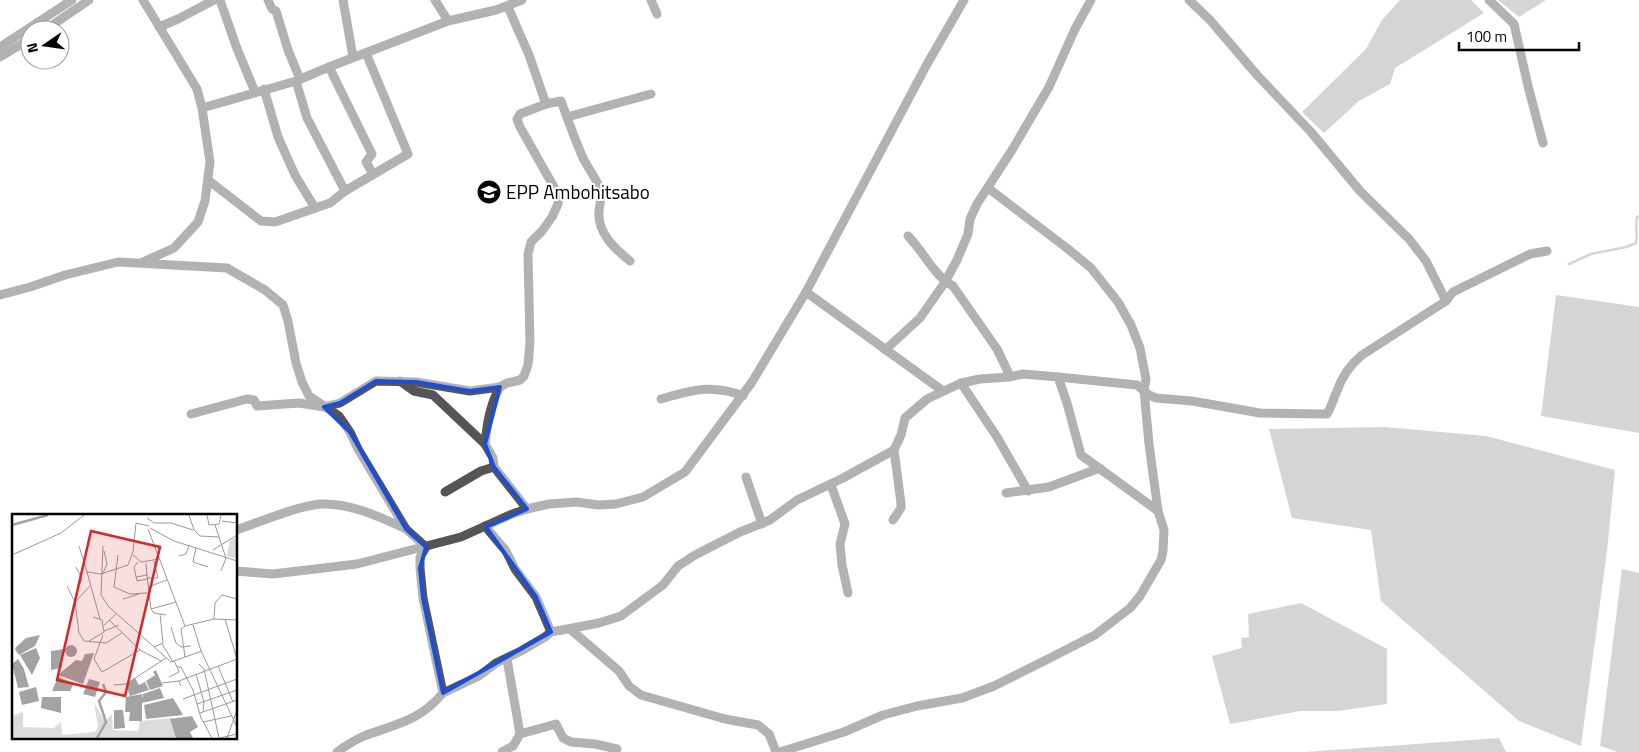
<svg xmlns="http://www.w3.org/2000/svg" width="1639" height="752" viewBox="0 0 1639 752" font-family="'Titillium Web',sans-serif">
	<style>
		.water { fill: #a3a3a3 }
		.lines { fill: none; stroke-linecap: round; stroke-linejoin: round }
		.stream { stroke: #a3a3a3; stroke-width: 2.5 }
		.minor { stroke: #555; stroke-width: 9 }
		.marked { fill: none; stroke: #1d4ed8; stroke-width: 4; stroke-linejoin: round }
		.labels { text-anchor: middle; stroke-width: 4; stroke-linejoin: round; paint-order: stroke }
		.poi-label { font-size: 19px; fill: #000; stroke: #fff; text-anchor: start }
		.inset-river { fill: none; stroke: #a3a3a3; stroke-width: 2.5 }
		.inset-road { fill: none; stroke: #999; stroke-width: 1 }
		.view { fill: #d62828; fill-opacity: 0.15; stroke: #d62828; stroke-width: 2.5 }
		.inset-edge { fill: none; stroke: #000; stroke-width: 2.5 }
	</style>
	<rect width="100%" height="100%" fill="#fff"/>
	<!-- water -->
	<g class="water">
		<path d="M1400,0H1471L1484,13L1395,68L1390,84L1359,101L1324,133L1302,112L1366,49L1382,20Z"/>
		<path d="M1498,0H1546L1519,17Z"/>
		<path d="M1556,295L1639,307V433L1541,416Z"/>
		<path d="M1385,427L1486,436L1615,470L1607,551L1581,746L1519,721L1381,601L1371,530L1292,518L1269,429Z"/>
		<path d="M1622,569L1639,573V752H1618L1600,746Z"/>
		<path d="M1301,603L1387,649V704L1338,711H1300L1230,724L1212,656L1242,648L1241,638L1249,637L1248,614Z"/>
		<path d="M1499,738L1506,752H1305Z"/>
	</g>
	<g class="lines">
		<!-- stream -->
		<path class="stream" d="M1569,264L1591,254L1626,247L1636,243C1638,233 1635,226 1637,217L1639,216"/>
		<!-- minor -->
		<g class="minor">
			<path d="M220,0L236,46L255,92"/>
			<path d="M268,0L272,9L276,11L288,50L300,79"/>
			<path d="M343,0L353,57"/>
			<path d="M435,0L448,21"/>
			<path d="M651,0L657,14"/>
			<path d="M1489,0L1514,24L1528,86L1543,143"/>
			<path d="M159,27L178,19L214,0"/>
			<path d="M45,30L89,0"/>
			<path d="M0,47L72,0"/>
			<path d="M0,57L30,39"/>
			<path d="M329,67L448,21L496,10L522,0"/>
			<path d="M296,81L307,118L345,191"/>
			<path d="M264,89L278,137L295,175L315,208"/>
			<path d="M546,104L561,101C568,120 575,140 583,158C588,168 596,178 600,189C602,197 600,203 599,211C597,233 615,249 630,261"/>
			<path d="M202,108L296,81L329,67L372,154L366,162L373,174"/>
			<path d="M567,117L651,94"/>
			<path d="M208,180L261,221L275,222L330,203L345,191L408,154L366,53"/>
			<path d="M908,236C924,252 933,275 953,286L997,349L1008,372L1009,377"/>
			<path d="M143,262L174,248L198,222L205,201L210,162L202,108L197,89L143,0"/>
			<path d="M806,292L943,391"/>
			<path d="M0,295L30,287L65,275L118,262L227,268L265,290L283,305L288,321L296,363L302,382L309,396L339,416L350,432L358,449L406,529L426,547"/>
			<path d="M1446,301L1453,292L1530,254L1547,251"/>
			<path d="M885,350L920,318L945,282L957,260L968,234L970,219L977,204L1012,150L1049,87L1075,29L1091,0"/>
			<path d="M1058,377L1137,385L1149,395L1156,398L1192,401L1260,413L1327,414C1332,406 1333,399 1337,391C1342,376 1350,365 1362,355L1446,301L1426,261L1409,239L1360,191L1311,132L1257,75L1210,20L1189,0"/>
			<path d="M400,381L414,391L433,395L485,444L493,458L494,467L527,509"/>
			<path d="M961,383L997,437L1028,491"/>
			<path d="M661,399C692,390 712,384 743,396"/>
			<path d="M191,414L247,399L254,400L257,406L299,403L324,407L340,403L376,381L416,382L470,391L500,387L507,383L520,380L524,376L528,365L530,343L528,254L531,242L542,231L552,217L558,204L559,196L520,127L517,119L520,114L546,104L529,55L508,7"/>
			<path d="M485,444C487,424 490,404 500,387"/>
			<path d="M746,477L762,524"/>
			<path d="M831,485L845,524L840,544L842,565L848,593"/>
			<path d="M445,492L481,471L494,467"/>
			<path d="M1006,493L1049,487L1100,468"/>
			<path d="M893,520L901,508V503L894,450L901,435L905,418L927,399L961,383L980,379L1009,377L1023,374L1058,377L1067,403L1081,455L1158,511"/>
			<path d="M485,526L506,551L515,569L536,597L551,632"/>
			<path d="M236,530C260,522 297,506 321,504C351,503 380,517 406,529"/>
			<path d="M236,571L273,574L357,564L461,537L512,514L527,509L549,504L577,502L598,505L616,504L643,497L685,472L752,382L806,292L926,66L964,0"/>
			<path d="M570,629L619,671L629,686L641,695L725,719L758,725L769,734L776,752"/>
			<path d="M443,693L479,676L496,663L521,651L545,637L551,632L599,623L621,616L663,585L678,566L695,555L740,532L770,520L797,500L843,478L894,450"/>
			<path d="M520,734L556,724L563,738L571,742L595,744L617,749"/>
			<path d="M337,752C345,746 355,740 364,736C396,724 420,721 443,693L423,598L420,568V557L426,547"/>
			<path d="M502,752L513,746L520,734L507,659"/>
			<path d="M780,752L844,732L883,715L917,706L962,698L994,686L1044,661L1095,635L1130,608L1140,596L1161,560L1163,551L1164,530L1158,511L1149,444L1144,390L1146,379L1140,348L1131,325L1118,302L1091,268L1068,249L988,188"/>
		</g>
	</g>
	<!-- marked area -->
	<path d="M0 0H1639V752H0ZM376,381L416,382L470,391L500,387L485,444L494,467L527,509L486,527L536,597L551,632L443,693L423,598L420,568L426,547L406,529L350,432L324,407L340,403Z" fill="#fff" fill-opacity=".55" fill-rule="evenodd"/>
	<path class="marked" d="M376,381L416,382L470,391L500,387L485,444L494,467L527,509L486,527L536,597L551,632L443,693L423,598L420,568L426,547L406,529L350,432L324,407L340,403Z"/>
	<!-- icons -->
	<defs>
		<symbol id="school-disc" viewBox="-11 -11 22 22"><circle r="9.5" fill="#000" stroke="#fff"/><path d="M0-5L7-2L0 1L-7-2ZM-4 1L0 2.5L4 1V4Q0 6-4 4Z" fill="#fff"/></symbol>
	</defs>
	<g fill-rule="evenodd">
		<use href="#school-disc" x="475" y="178" width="28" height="28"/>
	</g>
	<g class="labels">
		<!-- poi labels -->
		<g class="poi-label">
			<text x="506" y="199">EPP Ambohitsabo</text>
		</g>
	</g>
	<!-- overview -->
	<g transform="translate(12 514)">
		<rect width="225" height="225" fill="#fff"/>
		<path d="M225,23V45H224L215,42L218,26ZM82,189L93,207L100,200L101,216L126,217L128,207L160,204L164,224H0V202L11,198V213L42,214L49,208L50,221L83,218L86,213Z" fill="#dcdcdc"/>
		<path d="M28,121L23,132L7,141L4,137L3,134L14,124ZM53 137a6 6 0 1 1 12 0a6 6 0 1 1-12 0ZM24,134L28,144L20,161L8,141ZM52,135L49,154L39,156V137ZM82,139L71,170L46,161L64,146L70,147L73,140ZM6,145L12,155L17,173L6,174L0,150ZM144,156L151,172L138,176L134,167L143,161L141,158ZM46,163L62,169L58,177H40ZM123,164L127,171L133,168L137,176L118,182L114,171ZM77,165L88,168L83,183L71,180ZM24,173L27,187L10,191L7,178ZM148,174L152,184L130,189V207H117L118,198H113L114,183L130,180V185L131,180ZM30,183H49V199L29,194ZM161,184L171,201L134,205L132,191ZM102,196H111L113,214L102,215ZM180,202L186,213L178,218L181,224H164L158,205Z" fill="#a3a3a3"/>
		<path class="inset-river" d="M0,11L36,1M85,224L94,208L87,187L94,178L91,170"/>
		<path class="inset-road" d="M177,1L182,16L188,22L207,23L203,11M195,1L197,11L207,10L209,1M135,4L142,9H159L181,16M210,7L225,9M138,14L162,27L225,47M136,15L173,112M207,23L214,44L209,57M67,32L75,58L89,60L116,51L121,38L124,9L137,12M91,32L89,81L97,93L159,148L190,137M184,33L181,48L196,53M201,36L225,21M0,41L49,19L72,1M106,41L102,73L118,80L136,79M121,41L129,48L147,45M167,42L174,40L177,31M126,48L122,53L125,67L135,65M64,53L70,65L66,73M75,58L88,105M91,59L95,50L92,37M135,61L139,95L164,88M124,63L135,61L134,49M135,64H146L142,47M55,72L63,88L67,119L72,127L94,129L110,119M136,73L155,66M111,85L127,80M63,88L78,72M139,95L142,99L154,101M202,105L203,89L210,81L225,85M213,105L225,145M97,106L128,136M92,111L104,100M181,111L189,137L225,213M173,112L202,105L225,106M159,113L164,129L169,133L179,132M92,117L107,111M91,121L82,145L90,158L128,136L149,147M77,127L92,118L90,106L81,103M150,130L161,148M142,133L151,129L148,100M173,143L169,115L173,112M162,147L165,153H169L181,176L189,204L200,224M187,150L192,155L207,224M206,152L221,188M184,160L192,188L191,198M157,163L167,158L165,153M167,167L225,145M150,169L167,167L169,172M102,171L114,170L154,144M171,185L225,165M185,190L225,176M188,199L225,186M191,208L219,202M208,224L225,220M215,224L225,196"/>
		<path class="view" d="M79,17L148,33L113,182L45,166Z"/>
		<rect width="225" height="225" class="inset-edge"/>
	</g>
	<!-- north arrow -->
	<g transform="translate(45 45) rotate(257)"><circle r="24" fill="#ffffff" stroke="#999999"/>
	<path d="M0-4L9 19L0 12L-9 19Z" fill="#000000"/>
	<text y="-8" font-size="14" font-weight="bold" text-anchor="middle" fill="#000000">N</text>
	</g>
	<!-- scale -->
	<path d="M1459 42v8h120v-8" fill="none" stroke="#000000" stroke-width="2.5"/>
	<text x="1466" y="42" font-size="15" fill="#000000" stroke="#ffffff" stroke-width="4" paint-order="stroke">100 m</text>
</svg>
